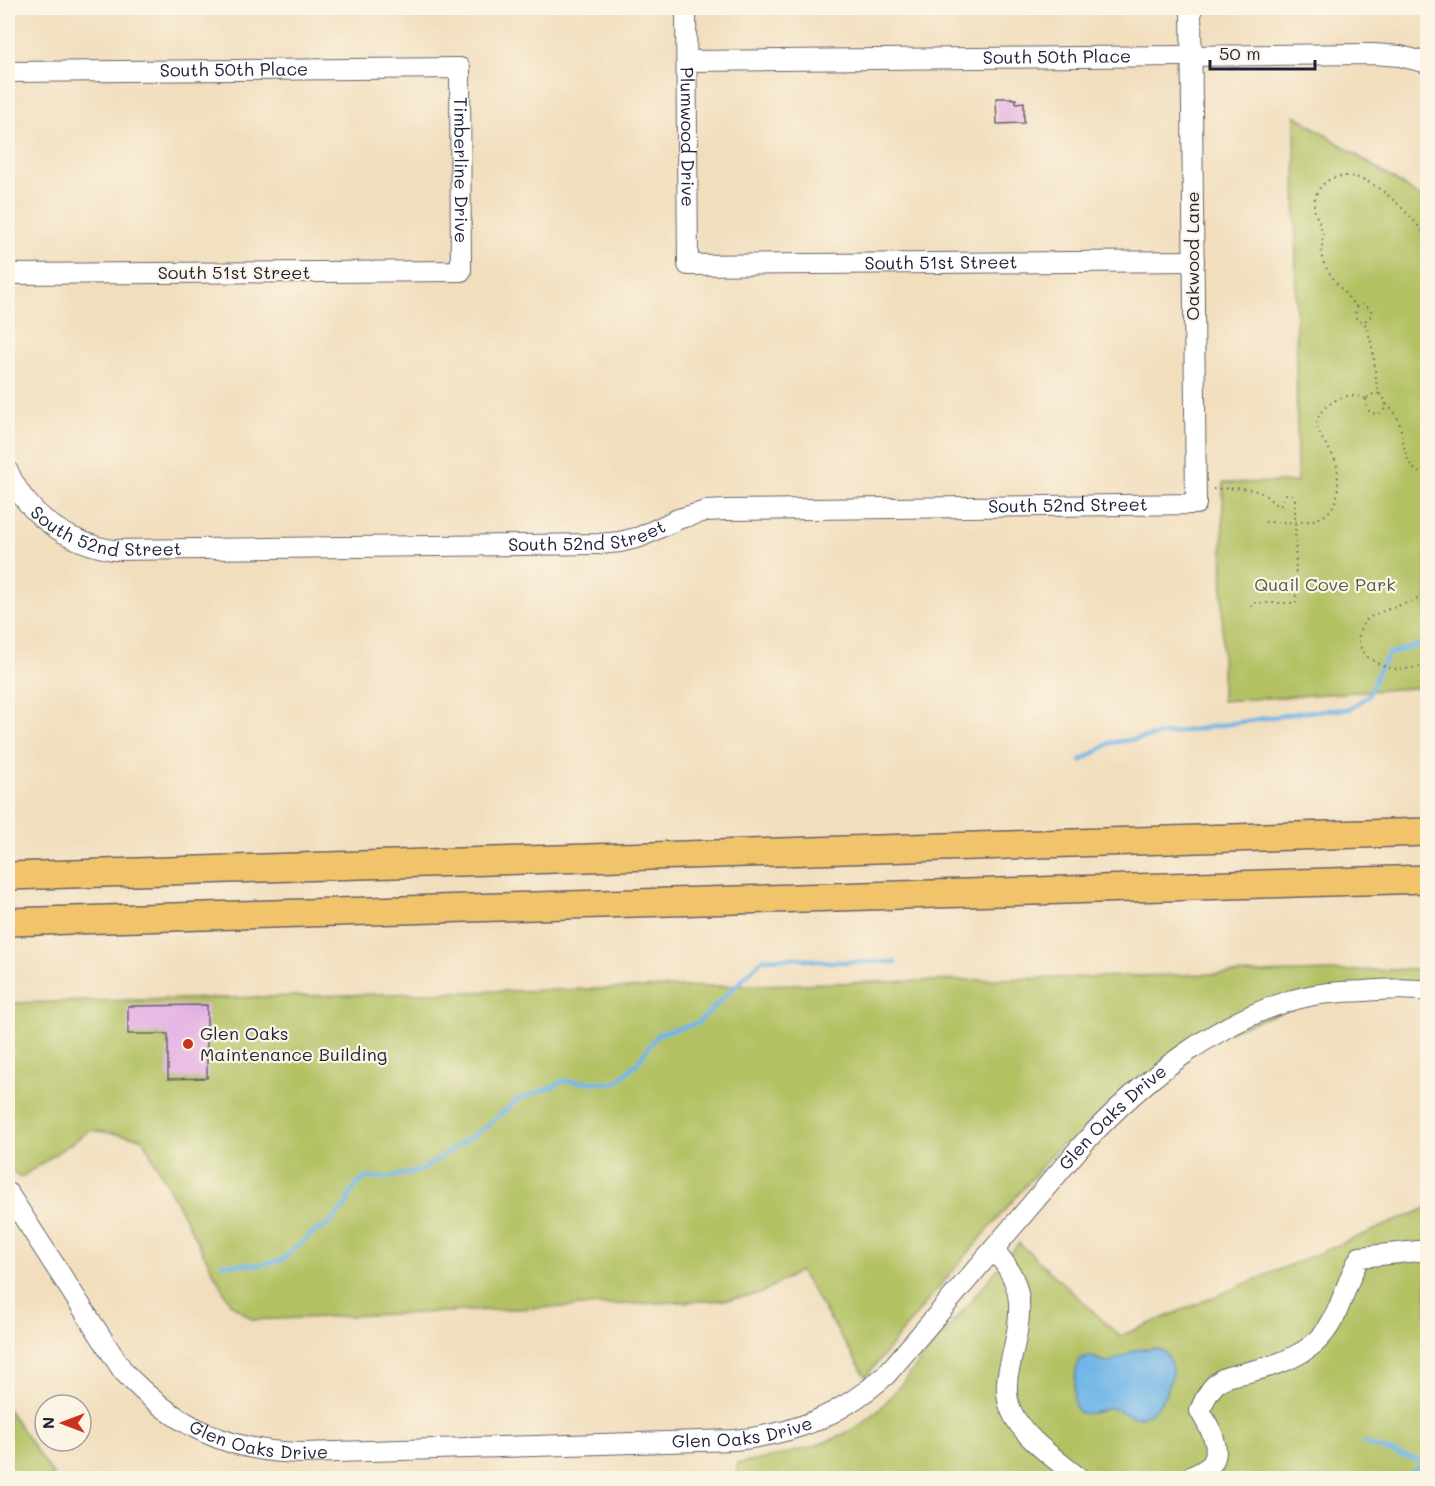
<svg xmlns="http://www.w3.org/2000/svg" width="1435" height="1486" viewBox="0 0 1435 1486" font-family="Mali,sans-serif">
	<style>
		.green { fill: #b3c164; stroke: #6a7250; stroke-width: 1.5 }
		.water { fill: #70b6e7; stroke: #496c91; stroke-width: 1.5 }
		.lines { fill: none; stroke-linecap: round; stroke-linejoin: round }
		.stream { stroke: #70b6e7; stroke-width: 4.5 }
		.building { fill: #e3afe4 }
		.minor-casing { stroke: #6a6468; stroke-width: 22 }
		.highway-casing { stroke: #6a6468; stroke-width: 30 }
		.path { stroke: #6a6468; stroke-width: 2; stroke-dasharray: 1.5 4.5; stroke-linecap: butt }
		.minor { stroke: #fff; stroke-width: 20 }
		.highway { stroke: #f1c36a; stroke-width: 27 }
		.poi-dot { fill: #c8321e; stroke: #fcf5e5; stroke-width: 2 }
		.labels { text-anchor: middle; stroke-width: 4.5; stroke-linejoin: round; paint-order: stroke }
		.street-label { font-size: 18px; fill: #22223b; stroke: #fcf5e5 }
		.park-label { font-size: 18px; fill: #555a49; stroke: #fcf5e5 }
		.poi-label { font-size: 18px; fill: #22223b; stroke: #fcf5e5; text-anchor: start }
	</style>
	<rect width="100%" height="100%" fill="#fcf5e5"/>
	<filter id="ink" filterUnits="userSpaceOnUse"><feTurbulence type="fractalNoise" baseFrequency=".0167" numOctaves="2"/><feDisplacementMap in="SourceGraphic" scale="12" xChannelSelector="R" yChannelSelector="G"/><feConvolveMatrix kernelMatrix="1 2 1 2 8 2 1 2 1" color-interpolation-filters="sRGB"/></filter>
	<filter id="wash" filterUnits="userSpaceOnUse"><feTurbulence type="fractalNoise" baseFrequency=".008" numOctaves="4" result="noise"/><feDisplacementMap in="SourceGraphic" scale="24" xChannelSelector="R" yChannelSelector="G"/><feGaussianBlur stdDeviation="1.35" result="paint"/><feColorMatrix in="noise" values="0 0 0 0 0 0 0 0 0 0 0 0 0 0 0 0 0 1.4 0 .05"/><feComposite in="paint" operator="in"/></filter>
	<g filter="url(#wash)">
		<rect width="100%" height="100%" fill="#f1debd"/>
		<!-- green -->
		<g class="green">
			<path d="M1295,115L1427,201V687L1222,701L1223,483L1297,482Z"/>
			<path d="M1423,969L1422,991L1336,992L1208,1039L1079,1148L1061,1144L924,1305L866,1377L800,1271L759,1294L726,1300L253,1320L230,1303L142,1138L91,1130L20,1178L8,1168V1003Z"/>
			<path d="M1427,1208V1478H737V1464C778,1456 824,1448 860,1425C868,1420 875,1413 882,1407L1019,1243L1120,1336Z"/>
			<path d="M8,1409L55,1478H8Z"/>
		</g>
		<!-- water -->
		<path class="water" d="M1156,1348C1189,1358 1164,1413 1140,1417C1129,1419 1120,1409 1109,1408C1079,1419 1070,1416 1075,1382C1076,1374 1075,1366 1080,1359L1089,1356L1109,1363L1135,1350Z"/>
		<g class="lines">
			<!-- stream -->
			<g class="stream">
				<path d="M1081,761L1110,743L1304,712L1350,709L1369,695L1378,671L1389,654L1428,642"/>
				<path d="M222,1264L258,1265L280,1261L316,1230L323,1229L347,1205L348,1198L354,1188L365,1178L392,1177L422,1170L487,1126L518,1099L555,1086L561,1081L616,1083L637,1063L658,1034L698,1023L763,959L796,958L828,962H895"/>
				<path d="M1363,1443L1426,1463"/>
				<path d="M1404,1478L1419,1467L1428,1465"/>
			</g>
		</g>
		<g id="blocks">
			<!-- building -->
			<g class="building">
				<path d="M996,98H1012V99H1016V103L1024,102V123L997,124Z"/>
				<path d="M207,1005V1078L168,1079V1034H128V1006Z"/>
			</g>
		</g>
	</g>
	<g filter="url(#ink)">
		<use href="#blocks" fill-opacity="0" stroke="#6a6468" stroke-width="1.5"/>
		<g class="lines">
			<defs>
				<g id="minor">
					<path id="s1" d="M686,8L688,265L1194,261"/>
					<path id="s2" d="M687,61L1373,54L1400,56L1428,63"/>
					<path id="s3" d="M8,72L460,68L461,271L8,274"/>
					<path id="s4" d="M8,471C27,515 66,542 113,550L599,544L620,542L640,537L678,519L706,511L726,510L1196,504L1191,8"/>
					<path id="s5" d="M8,1193L123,1371C173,1425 229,1453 304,1453L734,1440C796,1434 839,1416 886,1375L1083,1144C1142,1080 1222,1015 1309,996C1327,992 1346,992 1364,991C1385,989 1407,988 1428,991"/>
					<path d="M993,1250C1030,1286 1020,1320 1010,1365C1006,1380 1005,1395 1011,1410C1022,1437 1057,1460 1079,1478"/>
					<path d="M1189,1478C1196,1474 1208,1470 1213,1462C1222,1446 1208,1425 1200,1411C1204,1400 1211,1386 1221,1380C1229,1375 1243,1374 1252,1371C1275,1366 1297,1358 1315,1343C1340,1321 1344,1284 1360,1257L1428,1250"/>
				</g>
				<g id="highway">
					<path d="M8,876L1428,832"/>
					<path d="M8,922L1428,879"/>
				</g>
			</defs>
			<!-- minor casing -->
			<use href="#minor" class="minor-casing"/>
			<!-- highway casing -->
			<use href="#highway" class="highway-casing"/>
			<!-- path -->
			<g class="path">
				<path d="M1356,307L1362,304L1371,309V316L1364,322"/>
				<path d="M1367,398L1375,393L1380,394"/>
				<path d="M1366,399L1367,409L1371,413L1379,414L1386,408V401L1380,394L1377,387C1374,365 1374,342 1364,322L1359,321L1355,317L1356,307C1346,294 1326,273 1322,258C1321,250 1323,242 1323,235C1322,224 1313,215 1314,204C1315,193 1321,183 1331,179C1367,163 1408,214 1428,237"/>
				<path d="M1386,404C1391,409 1396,412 1398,419C1405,437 1401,472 1428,475"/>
				<path d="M1213,489C1230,489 1252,485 1266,496C1270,499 1273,503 1277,505H1281L1286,494L1292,495L1295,499L1296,603H1252V611"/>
				<path d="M1265,522C1298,522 1338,529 1338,484C1338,478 1338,471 1337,466C1331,442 1296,423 1336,400C1346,395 1355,394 1366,399"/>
				<path d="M1428,594C1412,604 1374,610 1365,622C1345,648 1377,669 1400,669C1409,669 1419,667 1428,664"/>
			</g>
			<!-- minor -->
			<use href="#minor" class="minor"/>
			<!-- highway -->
			<use href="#highway" class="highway"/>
		</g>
	</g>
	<!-- markers -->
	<circle class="poi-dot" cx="188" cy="1044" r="6"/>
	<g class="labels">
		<!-- street labels -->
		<g class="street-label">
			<text dy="6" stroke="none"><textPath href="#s2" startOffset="370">South 50th Place</textPath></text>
			<text dy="6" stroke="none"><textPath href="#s3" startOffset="226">South 50th Place</textPath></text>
			<text dy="6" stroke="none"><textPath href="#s1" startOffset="129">Plumwood Drive</textPath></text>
			<text dy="6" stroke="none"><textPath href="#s3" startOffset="554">Timberline Drive</textPath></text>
			<text transform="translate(1193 256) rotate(-90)" y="6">Oakwood Lane</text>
			<text dy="6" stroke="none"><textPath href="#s1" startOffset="510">South 51st Street</textPath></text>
			<text x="234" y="279">South 51st Street</text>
			<text dy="6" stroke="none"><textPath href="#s4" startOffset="1098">South 52nd Street</textPath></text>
			<text dy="6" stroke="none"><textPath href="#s4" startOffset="126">South 52nd Street</textPath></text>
			<text dy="6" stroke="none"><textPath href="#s4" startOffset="612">South 52nd Street</textPath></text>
			<text dy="6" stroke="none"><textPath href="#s5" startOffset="1359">Glen Oaks Drive</textPath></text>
			<text dy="6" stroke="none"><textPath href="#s5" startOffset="856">Glen Oaks Drive</textPath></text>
			<text dy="6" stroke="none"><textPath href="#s5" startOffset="370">Glen Oaks Drive</textPath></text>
		</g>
		<!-- park labels -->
		<g class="park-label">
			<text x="1325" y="591">Quail Cove Park</text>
		</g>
		<!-- poi labels -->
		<g class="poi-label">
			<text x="200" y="1040">Glen Oaks<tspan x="200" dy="21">Maintenance Building</tspan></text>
		</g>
	</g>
	<!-- margin -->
	<rect width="1435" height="1486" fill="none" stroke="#fcf5e5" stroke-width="30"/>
	<!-- north arrow -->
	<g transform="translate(63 1423) rotate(270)"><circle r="28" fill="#fcf5e5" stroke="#a5a1a1" stroke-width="1.5"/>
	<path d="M0-4.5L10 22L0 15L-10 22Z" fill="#c8321e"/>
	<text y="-9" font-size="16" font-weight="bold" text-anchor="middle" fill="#22223b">N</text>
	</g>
	<!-- scale -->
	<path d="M1210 60v9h105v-9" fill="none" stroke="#22223b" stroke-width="3"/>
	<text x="1219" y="60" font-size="18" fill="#22223b" stroke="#fcf5e5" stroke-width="4.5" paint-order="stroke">50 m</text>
</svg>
